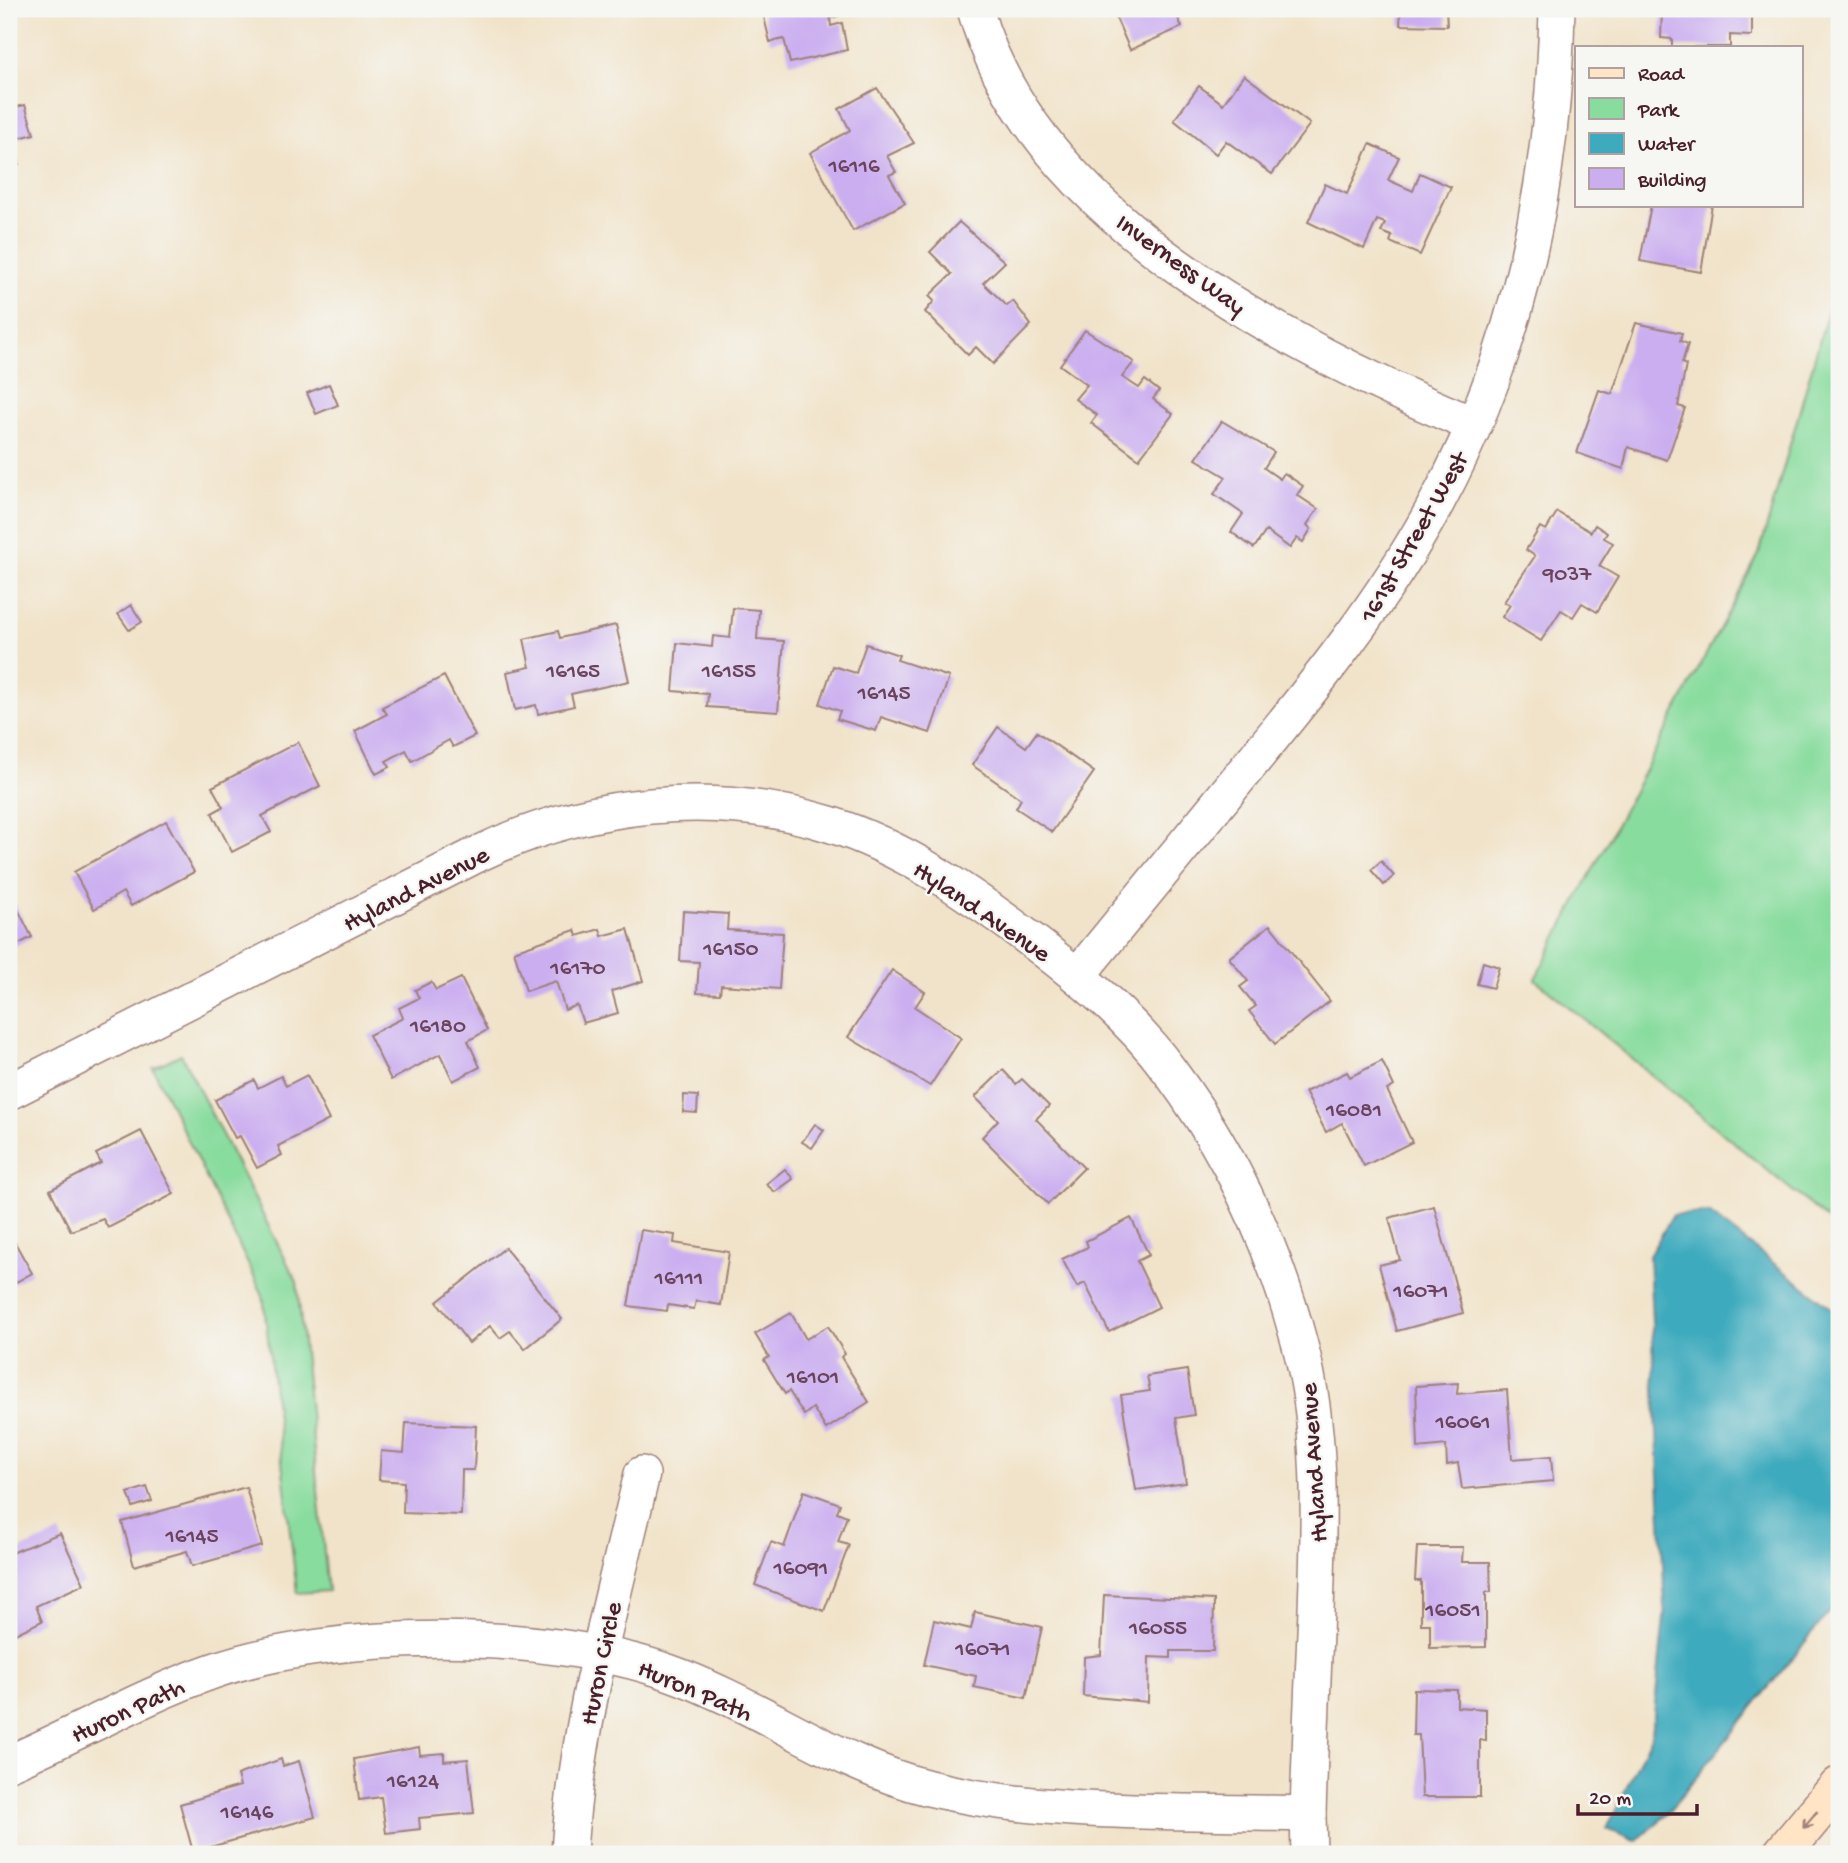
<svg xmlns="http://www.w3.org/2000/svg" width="1848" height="1863" viewBox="0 0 1848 1863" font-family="'Gochi Hand',sans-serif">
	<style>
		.green { fill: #88dc9e; stroke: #697e64; stroke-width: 2 }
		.water { fill: #3eaabd; stroke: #446474; stroke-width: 2 }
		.building { fill: #cbaef0 }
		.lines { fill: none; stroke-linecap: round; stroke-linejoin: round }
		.minor-casing { stroke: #9e817a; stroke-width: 38 }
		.secondary-casing { stroke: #9e817a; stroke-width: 41 }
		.minor { stroke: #fff; stroke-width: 35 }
		.secondary { stroke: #ffe4c6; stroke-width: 38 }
		.oneway { stroke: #a48278 }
		.labels { text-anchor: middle; stroke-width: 5; stroke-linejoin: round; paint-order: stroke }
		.number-label { font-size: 23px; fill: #6a435c }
		.street-label { font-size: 26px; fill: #4a1f2b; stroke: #f6f6f2 }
	</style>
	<rect width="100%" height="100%" fill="#f6f6f2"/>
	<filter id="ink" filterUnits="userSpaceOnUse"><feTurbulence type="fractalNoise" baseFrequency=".0143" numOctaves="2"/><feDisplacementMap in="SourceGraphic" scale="14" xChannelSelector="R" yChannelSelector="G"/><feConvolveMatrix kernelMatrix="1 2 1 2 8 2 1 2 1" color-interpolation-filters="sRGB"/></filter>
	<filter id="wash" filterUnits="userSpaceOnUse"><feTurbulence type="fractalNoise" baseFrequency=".00686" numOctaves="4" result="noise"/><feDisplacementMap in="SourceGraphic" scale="28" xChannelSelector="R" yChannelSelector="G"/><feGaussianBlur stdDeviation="1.57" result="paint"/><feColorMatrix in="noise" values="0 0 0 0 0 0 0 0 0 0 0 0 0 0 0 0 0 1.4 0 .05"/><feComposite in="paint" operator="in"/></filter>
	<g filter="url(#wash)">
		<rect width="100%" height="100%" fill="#f1e3c9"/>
		<!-- green -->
		<g class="green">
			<path d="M1839,272V1229L1535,979L1759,554Z"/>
			<path d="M181,1054L297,1282L328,1591L297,1593L263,1295L153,1068Z"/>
		</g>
		<!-- water -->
		<path class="water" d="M1709,1213L1839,1314V1600L1666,1815L1636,1841L1607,1829L1652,1734L1665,1608L1649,1256L1673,1215Z"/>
		<g id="blocks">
			<!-- building -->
			<g class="building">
				<path d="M762,9H837L838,16L830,18L831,26L842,23L847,50L790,63L784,39L770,42Z"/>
				<path d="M1112,9H1174L1182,27L1130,50Z"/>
				<path d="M1401,9H1446L1447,26L1400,25Z"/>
				<path d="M1730,9V14L1752,15V36L1730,35V47H1672V39L1661,38L1662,10Z"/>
				<path d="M1244,75L1310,124L1272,174L1226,141L1216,154L1174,120L1199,86L1223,104Z"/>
				<path d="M877,88L914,143L887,156L896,172L889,175L905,203L853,231L810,153L850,130L839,109Z"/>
				<path d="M25,105L34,134L12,140L19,164L9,167V109Z"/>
				<path d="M1370,144L1399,157L1388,180L1413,191L1420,173L1451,187L1420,255L1390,242L1392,236L1381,232L1385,223L1377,220L1364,249L1308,222L1325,184L1347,194Z"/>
				<path d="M1651,205H1712L1701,272L1640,261Z"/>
				<path d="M959,222L1005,262L983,283L1007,306L1013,301L1031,325L993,364L976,347L968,355L925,312L934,301L929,296L952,274L930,252Z"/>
				<path d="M1636,323L1682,333L1680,341L1688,344L1682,363L1686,365L1678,406L1685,408L1667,460L1628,447L1623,469L1577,453L1599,390L1612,394Z"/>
				<path d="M1085,330L1134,362L1122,377L1139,388L1145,380L1159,391L1153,399L1173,414L1139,459L1091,423L1097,415L1075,399L1087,385L1060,365Z"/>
				<path d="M329,384L338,405L316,414L307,393Z"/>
				<path d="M1222,421L1274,452L1264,468L1280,479L1284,473L1303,486L1297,495L1318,509L1307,525L1311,529L1303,542L1297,538L1290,548L1266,531L1254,548L1231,532L1243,514L1214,494L1226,477L1196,459Z"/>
				<path d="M1557,512L1591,532L1595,525L1607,533L1604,538L1613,543L1599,566L1618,577L1597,612L1582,603L1573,617L1561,610L1541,641L1502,617L1510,605L1504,602L1535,556L1526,550L1540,527L1546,530Z"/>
				<path d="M131,605L142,622L129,630L118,614Z"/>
				<path d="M733,608L759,610L757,639L784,641L778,712L707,707L708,694L673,691L677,643L712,647L713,636L730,638Z"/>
				<path d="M616,625L629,681L571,694L574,706L538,714L536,705L515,710L507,672L530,667L524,639L558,631L560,638Z"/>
				<path d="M866,644L899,655L897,660L949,677L930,733L881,717L876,731L837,719L840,711L820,704L833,666L856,673Z"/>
				<path d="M444,676L475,736L453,747L449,740L412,761L406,750L386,761L390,767L376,774L355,731L387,714L382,707Z"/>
				<path d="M998,727L1026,747L1037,732L1094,772L1052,832L1016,808L1021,799L972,765Z"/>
				<path d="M298,742L320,786L262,816L271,832L232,852L212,813L223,807L212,787Z"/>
				<path d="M166,821L194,872L131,906L123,892L94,909L74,872Z"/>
				<path d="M1381,861L1394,876L1384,885L1371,870Z"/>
				<path d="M9,892L32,937L9,949Z"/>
				<path d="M683,911L728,914L727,930L783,933L779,989L721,985L720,994L697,993L699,962L680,961Z"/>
				<path d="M1270,925L1330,1001L1275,1044L1249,1011L1256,1006L1240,987L1248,981L1229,958Z"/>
				<path d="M600,929L602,936L628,929L643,981L612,991L618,1013L583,1023L577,1005L565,1010L556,981L526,991L514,951L575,930L577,936Z"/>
				<path d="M1483,962L1499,967L1493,988L1477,984Z"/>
				<path d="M892,970L925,992L915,1007L961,1038L930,1086L848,1037Z"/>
				<path d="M461,978L487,1030L468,1041L480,1067L453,1081L440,1054L391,1080L369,1035L403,1018L399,1008L419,998L415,990L431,982L436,990Z"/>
				<path d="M1382,1061L1394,1086L1387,1090L1412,1142L1364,1166L1342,1123L1326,1132L1305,1092L1347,1072L1350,1077Z"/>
				<path d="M1003,1070L1016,1084L1022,1079L1049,1106L1036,1119L1084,1168L1048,1204L982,1137L998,1120L975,1097Z"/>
				<path d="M307,1075L329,1120L278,1146L282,1155L257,1168L240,1136L235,1138L215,1100L254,1080L258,1088L281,1076L286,1086Z"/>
				<path d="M684,1095L698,1096L697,1113L683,1112Z"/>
				<path d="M815,1124L824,1130L812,1148L802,1142Z"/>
				<path d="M141,1131L174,1194L108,1228L103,1219L71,1231L50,1190L101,1163L96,1154Z"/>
				<path d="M785,1169L793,1179L775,1192L766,1184Z"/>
				<path d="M1434,1206L1463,1313L1397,1331L1379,1265L1400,1260L1389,1218Z"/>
				<path d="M1131,1218L1149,1255L1137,1261L1159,1307L1109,1332L1085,1283L1077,1287L1062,1259L1088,1247L1086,1241Z"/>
				<path d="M641,1230L675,1235L674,1243L729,1252L721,1305L696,1301L694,1309L668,1305L667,1311L628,1306Z"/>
				<path d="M9,1232L32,1273L9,1286Z"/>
				<path d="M505,1248L562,1319L525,1349L510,1331L500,1338L490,1326L469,1343L437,1302Z"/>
				<path d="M791,1313L806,1339L828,1326L845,1354L841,1357L869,1402L826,1429L813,1408L804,1415L789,1391L785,1394L764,1360L769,1357L755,1334Z"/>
				<path d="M1187,1370L1194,1415L1176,1418L1186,1483L1136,1490L1121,1395L1150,1391L1147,1376Z"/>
				<path d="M1458,1383L1457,1394L1507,1390L1512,1459L1551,1456L1553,1481L1462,1489L1458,1463L1447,1465L1446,1445L1418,1448L1416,1386Z"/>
				<path d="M406,1423L476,1426L474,1470H462L461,1515L403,1513L404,1482L379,1480L381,1451L404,1453Z"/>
				<path d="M147,1487L152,1501L133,1507L128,1493Z"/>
				<path d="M246,1487L262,1546L192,1566L187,1551L134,1566L122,1522Z"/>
				<path d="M804,1491L840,1504L837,1512L847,1516L838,1542L849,1545L824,1611L755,1585L771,1542L784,1547Z"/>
				<path d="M60,1533L84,1584L36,1606L42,1621L9,1637V1554Z"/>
				<path d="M1417,1547H1463L1462,1562H1490L1491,1592H1486V1647L1430,1648V1624H1421V1581H1415Z"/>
				<path d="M1104,1595L1214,1600L1213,1651H1171V1658L1149,1657L1148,1702L1083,1696L1084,1657L1101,1655Z"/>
				<path d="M975,1612L1042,1627L1026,1698L974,1687L976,1676L924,1665L934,1620L971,1629Z"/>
				<path d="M1414,1689L1457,1690V1707L1486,1709V1741L1480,1740V1797H1422L1419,1735H1413Z"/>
				<path d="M419,1747L420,1755L444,1753V1761L468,1759L474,1813L419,1818L420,1829L386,1833L381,1797L359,1800L354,1759Z"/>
				<path d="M281,1759L283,1766L299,1761L315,1817L193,1852L180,1804L240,1786L237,1775Z"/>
			</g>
		</g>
	</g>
	<g filter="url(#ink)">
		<use href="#blocks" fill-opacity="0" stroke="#9e817a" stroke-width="2"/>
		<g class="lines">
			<defs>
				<g id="minor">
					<path d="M975,9C1033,216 1289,348 1474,425"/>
					<path d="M1077,976C1132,908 1188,841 1243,773C1314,687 1384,601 1437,502C1519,351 1554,179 1557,9"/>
					<path d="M9,1092L478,854C586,802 714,788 829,824C902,847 966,891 1026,936C1078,975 1131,1018 1169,1070C1230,1152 1274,1246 1300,1345C1323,1431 1319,1521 1316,1610C1313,1678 1310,1746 1308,1814L1309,1854"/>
					<path d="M9,1763C77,1734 142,1696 213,1671C336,1628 545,1629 668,1672C759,1704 835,1764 929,1788C1047,1817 1185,1810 1308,1814"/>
					<path d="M569,1854C576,1726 613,1599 642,1474"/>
				</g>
				<path id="secondary" d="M1782,1854L1839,1786"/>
			</defs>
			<!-- minor casing -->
			<use href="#minor" class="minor-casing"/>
			<!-- secondary casing -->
			<use href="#secondary" class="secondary-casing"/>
			<!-- minor -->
			<use href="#minor" class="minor"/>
			<!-- secondary -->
			<use href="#secondary" class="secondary"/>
		</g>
		<!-- one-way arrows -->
		<defs><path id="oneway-shaft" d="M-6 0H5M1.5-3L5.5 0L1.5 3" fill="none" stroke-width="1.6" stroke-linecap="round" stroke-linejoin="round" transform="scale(1.75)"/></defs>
		<use class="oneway" href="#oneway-shaft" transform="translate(1810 1820) rotate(130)"/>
	</g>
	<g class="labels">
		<!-- number labels -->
		<g class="number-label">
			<text x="854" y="172">16116</text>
			<text x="1567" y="580">9037</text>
			<text x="573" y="677">16165</text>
			<text x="729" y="677">16155</text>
			<text x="884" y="699">16145</text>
			<text x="731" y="955">16150</text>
			<text x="578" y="974">16170</text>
			<text x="438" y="1032">16180</text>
			<text x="1354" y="1116">16081</text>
			<text x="679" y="1284">16111</text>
			<text x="1421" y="1297">16071</text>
			<text x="813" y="1383">16101</text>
			<text x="1463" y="1428">16061</text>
			<text x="192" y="1542">16145</text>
			<text x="801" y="1574">16091</text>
			<text x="1453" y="1616">16051</text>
			<text x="1158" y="1634">16055</text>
			<text x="983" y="1655">16071</text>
			<text x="413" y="1787">16124</text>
			<text x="247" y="1818">16146</text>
		</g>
		<!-- street labels -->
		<g class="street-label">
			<text transform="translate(1182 263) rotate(36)" y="9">Inverness Way</text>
			<text transform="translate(1412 536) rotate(-60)" y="9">161st Street West</text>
			<text transform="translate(415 887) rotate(-27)" y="9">Hyland Avenue</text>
			<text transform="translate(983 910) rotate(34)" y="9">Hyland Avenue</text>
			<text transform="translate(1312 1463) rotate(-94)" y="9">Hyland Avenue</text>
			<text transform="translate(599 1663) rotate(-78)" y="9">Huron Circle</text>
			<text transform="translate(696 1689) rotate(23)" y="9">Huron Path</text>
			<text transform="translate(127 1709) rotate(-25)" y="9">Huron Path</text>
		</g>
	</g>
	<!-- margin -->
	<rect width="1848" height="1863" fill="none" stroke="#f6f6f2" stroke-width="35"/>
	<!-- legend -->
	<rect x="1575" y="46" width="228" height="161" fill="#f6f6f2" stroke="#b1a0a2" stroke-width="2"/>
	<rect x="1589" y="68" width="35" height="10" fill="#ffe4c6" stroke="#b1a0a2" stroke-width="2"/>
	<text x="1638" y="80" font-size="21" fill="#4a1f2b">Road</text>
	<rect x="1589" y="98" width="35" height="21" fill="#88dc9e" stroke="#b1a0a2" stroke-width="2"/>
	<text x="1638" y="116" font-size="21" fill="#4a1f2b">Park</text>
	<rect x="1589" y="133" width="35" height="21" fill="#3eaabd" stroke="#b1a0a2" stroke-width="2"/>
	<text x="1638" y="150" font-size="21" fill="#4a1f2b">Water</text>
	<rect x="1589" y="168" width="35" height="21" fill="#cbaef0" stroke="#b1a0a2" stroke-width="2"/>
	<text x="1638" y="186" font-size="21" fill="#4a1f2b">Building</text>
	<!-- scale -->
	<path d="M1578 1804v10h119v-10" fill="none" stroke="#4a1f2b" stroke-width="3.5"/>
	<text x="1589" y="1804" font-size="21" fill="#4a1f2b" stroke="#f6f6f2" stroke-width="5" paint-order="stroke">20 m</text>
</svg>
